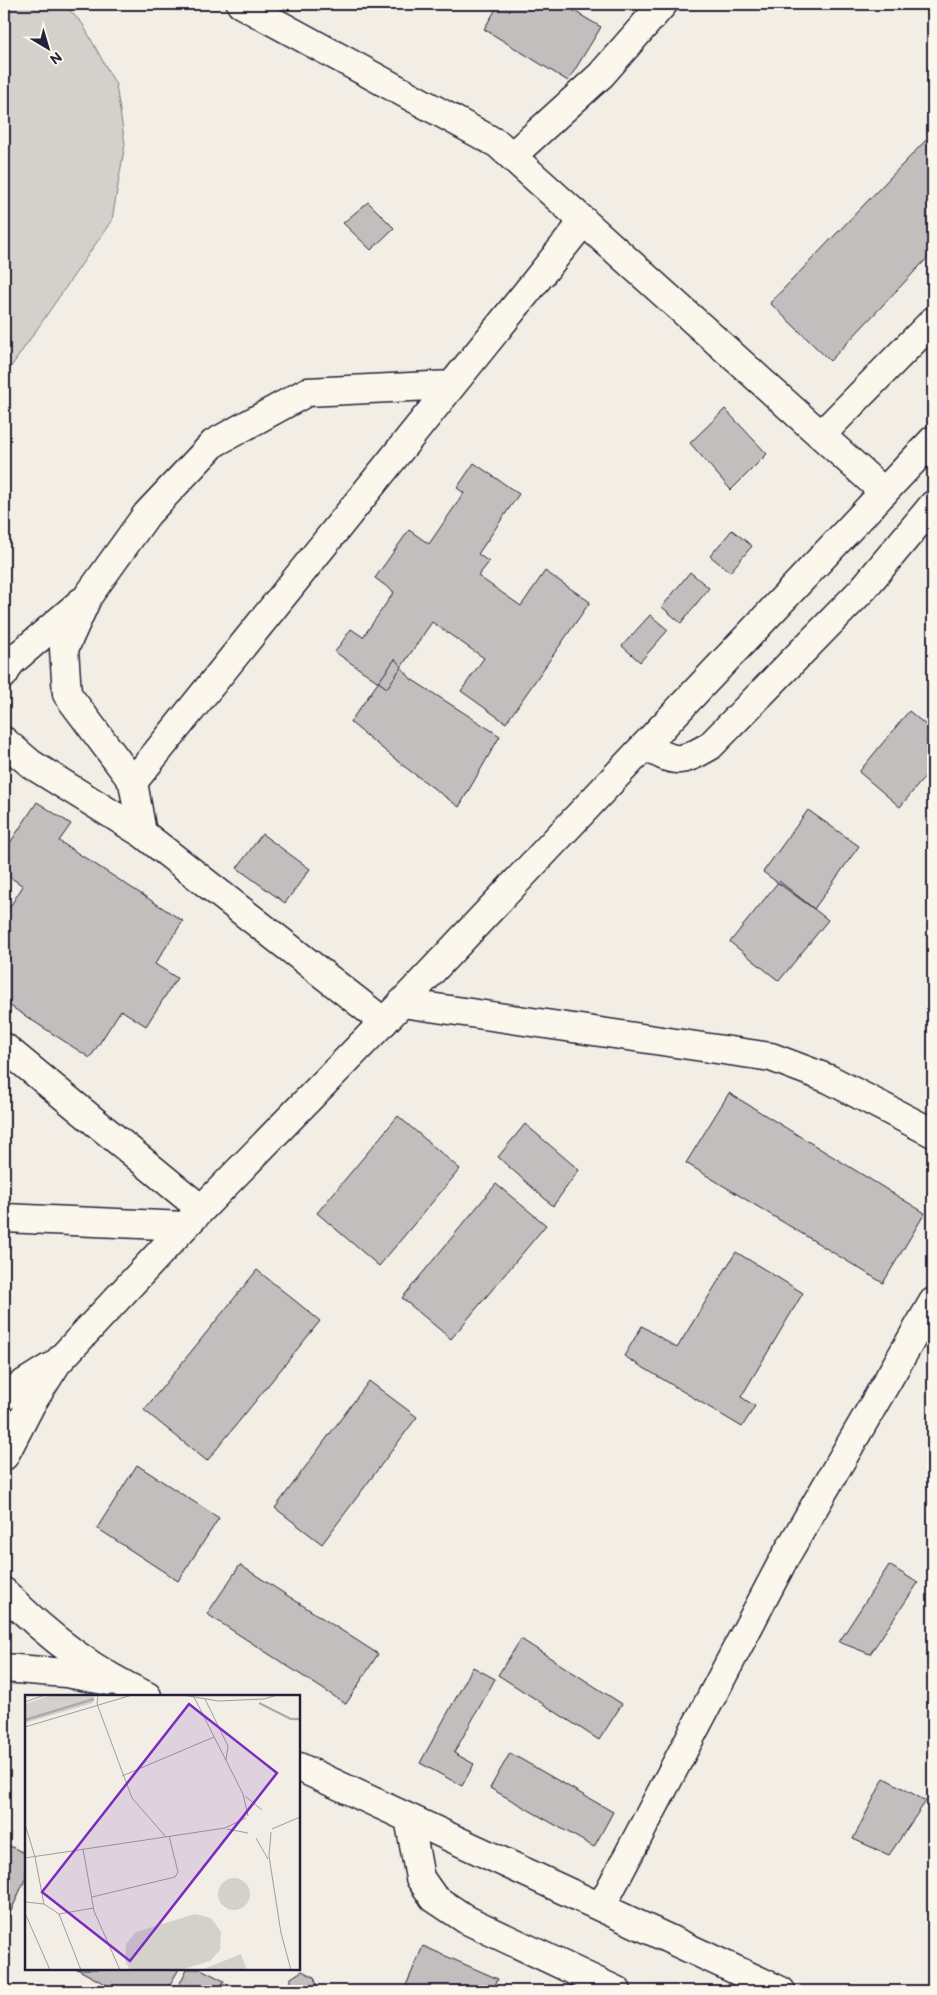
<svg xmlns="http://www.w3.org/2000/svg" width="937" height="1995" viewBox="0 0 937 1995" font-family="'Balsamiq Sans',sans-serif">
<rect width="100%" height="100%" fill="#f2eee5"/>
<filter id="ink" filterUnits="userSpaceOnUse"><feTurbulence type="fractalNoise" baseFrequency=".02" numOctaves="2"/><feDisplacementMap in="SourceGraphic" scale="10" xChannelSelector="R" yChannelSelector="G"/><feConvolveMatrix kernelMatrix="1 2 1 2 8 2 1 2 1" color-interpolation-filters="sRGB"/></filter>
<g filter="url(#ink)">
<!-- green -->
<path fill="#d4d1cc" stroke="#7b7a84" d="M4,4H63L82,23L116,85L125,144L112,220L4,377Z"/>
<!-- building -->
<path fill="#c2bebe" stroke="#22223b" d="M499,4H562L601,27L568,81L484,29Z
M926,140L933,147V252L830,361L770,303Z
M368,202L394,228L371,250L343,223Z
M725,409L767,454L731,490L690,443Z
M474,463L519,494L478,554L489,562L478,576L521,606L545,571L590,602L506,723L461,691L484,658L432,622L387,688L335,652L351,629L363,637L394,592L375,578L409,530L429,544L464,493L457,488Z
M732,530L752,546L730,572L710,556Z
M690,572L709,588L681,623L662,607Z
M650,615L668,630L640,662L622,646Z
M395,659L411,679L500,736L459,807L405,767L350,722Z
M909,711L933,731V767L900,807L859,772Z
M37,802L71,824L59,841L183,921L155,964L177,978L146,1026L121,1010L90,1058L4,1002V916L23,886L4,873V852Z
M808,810L859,846L814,909L763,872Z
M4,814L11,820L4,830Z
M262,834L310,869L285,903L237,868Z
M779,881L828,920L779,981L730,942Z
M729,1093L925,1213L883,1283L686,1163Z
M398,1116L460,1169L379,1266L317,1213Z
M525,1124L579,1170L553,1206L498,1157Z
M496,1184L546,1225L451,1339L402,1298Z
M736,1252L803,1293L741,1397L755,1406L742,1427L624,1356L642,1326L677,1348Z
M257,1270L320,1321L207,1461L144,1410Z
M369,1381L417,1417L322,1544L275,1508Z
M137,1465L219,1518L178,1581L97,1528Z
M240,1565L378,1654L346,1704L207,1614Z
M889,1565L918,1583L870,1654L839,1642Z
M521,1639L622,1704L599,1740L498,1675Z
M473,1667L495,1679L454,1753L474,1764L462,1786L420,1763Z
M510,1753L613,1812L594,1847L490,1788Z
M884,1778L926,1801L889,1855L853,1839Z
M4,1843L26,1854V1877L4,1927Z
M423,1946L498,1979L492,1991L404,1990Z
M77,1969H179L166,1991H118Z
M187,1969H201L224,1981L218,1991H176Z
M302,1971L314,1977L317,1986L316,1991H290L291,1978Z"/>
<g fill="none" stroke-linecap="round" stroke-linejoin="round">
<!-- minor casing -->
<g stroke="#22223b" stroke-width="31">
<path id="minor" d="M241,4L498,144L884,492
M512,156L601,75L663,4
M821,435L933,321
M4,674L10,663L81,602
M4,741L31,764L142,833
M645,746C676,763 679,764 710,746L863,589L933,505
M133,782L584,221
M402,1003L771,1057L829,1079L933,1133
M384,1022L142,833L133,782L67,694L64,649L88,596L147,514L214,443L307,392L452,385
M4,1047L201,1209
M4,1218L185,1226
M4,1592C45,1634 94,1672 147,1696
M4,1668L66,1673L109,1681
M299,1767L781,1991
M409,1818L420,1878L434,1898L467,1920L617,1991
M601,1907L784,1559L933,1302"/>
</g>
<!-- highway casing -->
<g stroke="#22223b" stroke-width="31">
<path id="highway" d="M4,1396L49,1368
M4,1456L31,1404L57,1363L185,1226L402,1003L933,440"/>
</g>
<!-- minor -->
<use href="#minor" stroke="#fbf7ec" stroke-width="28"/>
<!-- highway -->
<use href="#highway" stroke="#fbf7ec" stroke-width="28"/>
</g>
</g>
<!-- overview -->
<g transform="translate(25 1695)">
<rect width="275" height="275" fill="#f2eee5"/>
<path d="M26,0H69L68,8L0,28V9ZM193 199a16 16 0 1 1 32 0a16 16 0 1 1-32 0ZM170,219L186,223L196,237L195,255L185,266L155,275H105L100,266L101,249L111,237ZM216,259L222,275H176Z" fill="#d4d1cc"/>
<path fill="none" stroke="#aeabad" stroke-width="2.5" d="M234,8L266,24H275M0,25L69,4"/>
<path fill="none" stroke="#9f9ca1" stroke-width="1" d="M73,0L72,9L107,103L141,142M158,0L193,6L239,4L252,0M168,0L218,99L223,121M180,4L203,51L201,65M0,7L20,0M0,32L107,0M97,81L189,42M220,101L237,115M0,129L10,162L19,209M202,134L223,138M247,134L275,122M246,137L244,161L256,238L266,275M231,143L243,164M58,154L69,216L95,275M0,163L200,133L221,123M67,202L150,182L153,177L144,141M0,207L19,209L34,219L69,213M0,218L25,275M34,219L56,275"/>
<path fill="#7b2cbf" fill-opacity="0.15" stroke="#7b2cbf" stroke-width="2.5" d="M164,9L252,78L105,266L17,197Z"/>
<rect width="275" height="275" fill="none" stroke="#22223b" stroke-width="2.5"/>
</g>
<!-- margin -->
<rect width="937" height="1995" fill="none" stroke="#fbf7ec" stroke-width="20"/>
<rect x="10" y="10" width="917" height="1975" fill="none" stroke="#22223b" stroke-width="2" filter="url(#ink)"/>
<!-- north arrow -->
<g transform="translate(48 48) rotate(142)" stroke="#fbf7ec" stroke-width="4" paint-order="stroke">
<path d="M0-4L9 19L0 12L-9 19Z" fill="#22223b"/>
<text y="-8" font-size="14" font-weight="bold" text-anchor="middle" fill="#22223b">N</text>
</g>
</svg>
